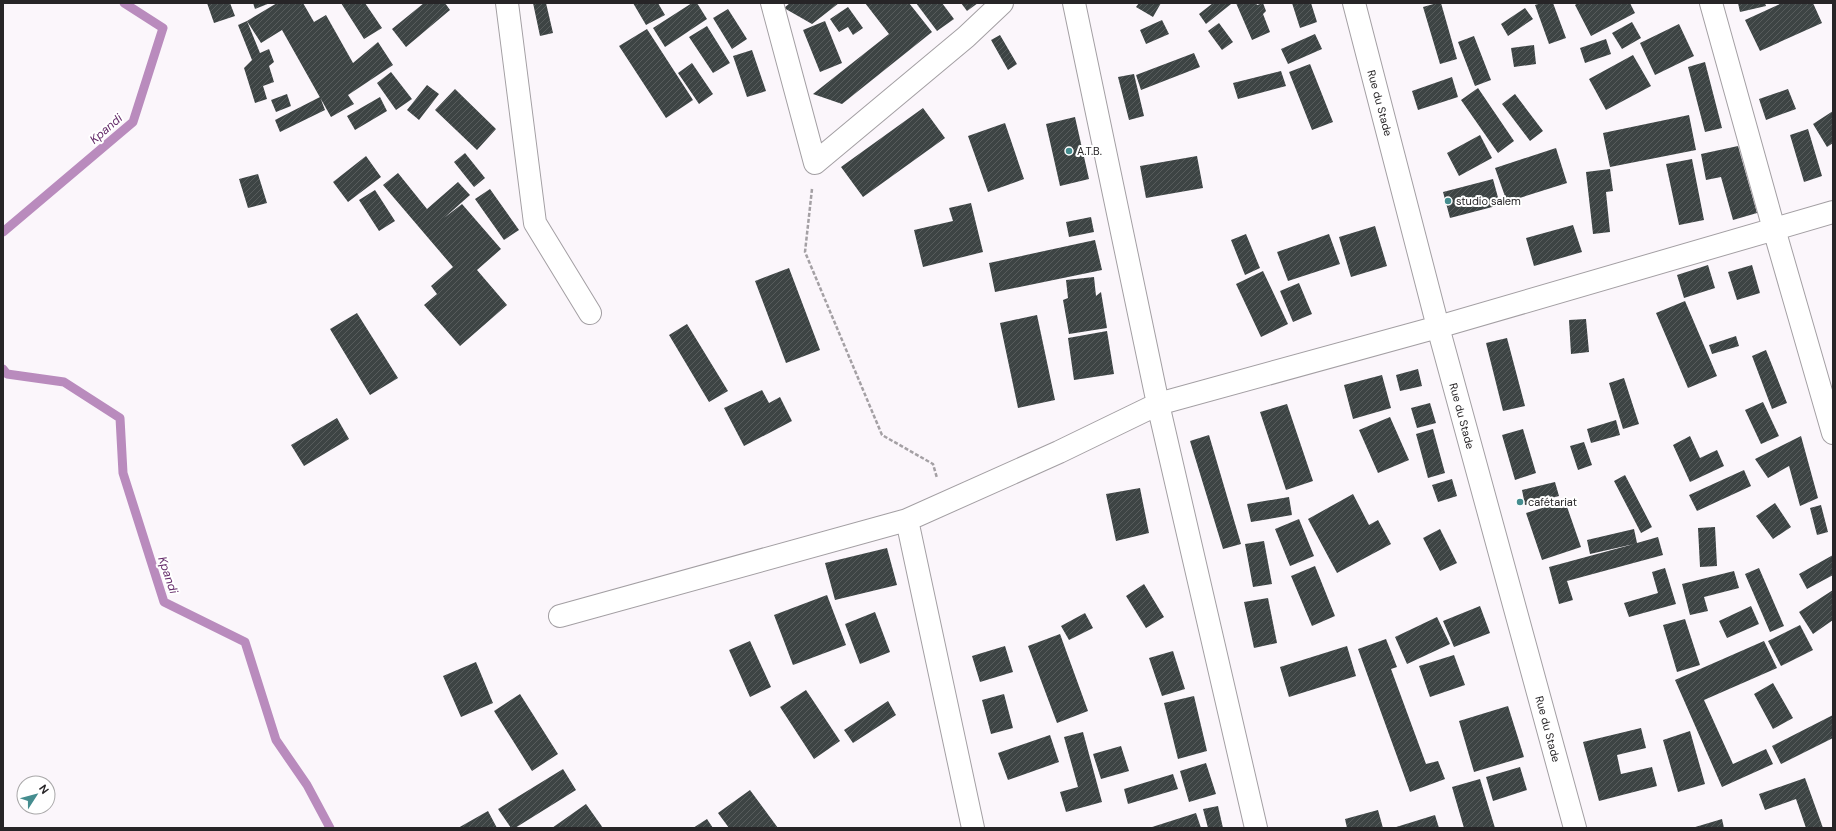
<svg xmlns="http://www.w3.org/2000/svg" width="1836" height="831" viewBox="0 0 1836 831" font-family="'DM Sans',sans-serif">
<defs>
<pattern id="building-hatch" width="6" height="6" patternUnits="userSpaceOnUse"><rect width="6" height="6" fill="#3d4444"/><path d="M-1 1l2-2M0 6l6-6M5 7l2-2" fill="none" stroke="#575c5c"/></pattern>
</defs>
<rect width="100%" height="100%" fill="#fbf6fb"/>
<g fill="none" stroke-linecap="round" stroke-linejoin="round">
<!-- stream -->
<path stroke="#b98bbd" stroke-width="9" d="M3,232L133,122L163,28L124,3
M3,369L7,374L64,382L120,418L123,473L164,602L245,642L276,740L307,785L330,828"/>
</g>
<!-- building -->
<path fill="url(#building-hatch)" d="M207,3H230L235,16L214,23Z
M253,3H270L255,9Z
M277,3H303L314,22L326,15L353,63L378,42L393,65L348,95L354,104L331,117L282,30L261,43L247,21Z
M341,3H365L382,28L364,39Z
M424,3H445L450,10L406,47L392,29Z
M533,3H546L553,33L540,36Z
M633,3H658L665,15L646,25Z
M692,3H697L707,19L665,47L653,28Z
M790,3H839L812,24L784,8Z
M865,3H909L932,32L842,104L813,94L889,34Z
M916,3H942L954,19L937,31Z
M961,3H978L967,11Z
M1139,3H1161L1153,17L1136,7Z
M1213,3L1231,4L1206,24L1199,14Z
M1236,3H1256L1257,5L1263,3L1266,11L1263,14L1270,32L1252,40Z
M1292,3H1311L1317,22L1300,28Z
M1437,3H1441L1457,59L1440,64L1423,7Z
M1541,3H1553L1566,38L1549,44L1535,5Z
M1578,3H1630L1635,13L1591,36L1575,5Z
M1738,3H1765L1766,6L1740,12Z
M1782,3H1813L1822,23L1760,51L1745,20Z
M848,7L863,28L853,35L848,27L839,32L830,19Z
M1525,8L1533,19L1508,36L1501,24Z
M728,9L747,39L732,49L713,18Z
M1162,20L1169,34L1146,44L1140,30Z
M247,21L260,53L269,49L274,62L269,66L274,82L263,86L267,99L255,103L244,68L252,60L238,25Z
M825,21L842,63L820,72L803,30Z
M1632,22L1641,38L1622,49L1612,33Z
M1219,23L1233,42L1222,50L1208,31Z
M1679,24L1694,56L1655,75L1640,43Z
M707,26L730,63L713,73L689,37Z
M647,29L693,100L666,118L619,46Z
M1315,34L1322,49L1288,64L1281,49Z
M1000,35L1017,64L1008,70L991,40Z
M1474,36L1491,80L1475,86L1458,42Z
M1606,39L1611,54L1585,63L1580,48Z
M1534,45L1536,64L1514,67L1511,48Z
M752,50L766,91L747,97L733,56Z
M1194,53L1200,67L1141,90L1136,75Z
M1633,55L1651,86L1606,110L1589,79Z
M1705,62L1722,128L1705,132L1688,67Z
M692,63L713,94L699,104L678,73Z
M1310,64L1333,122L1312,130L1289,72Z
M1281,71L1286,86L1238,99L1233,83Z
M391,72L412,99L396,110L377,83Z
M1134,74L1144,116L1129,120L1118,77Z
M1452,77L1458,97L1418,110L1412,91Z
M427,85L439,94L419,120L407,110Z
M1478,88L1514,141L1498,153L1461,100Z
M455,89L496,129L477,150L435,110Z
M1788,89L1796,109L1766,120L1759,99Z
M287,94L291,106L276,112L271,100Z
M1515,94L1543,131L1530,141L1502,104Z
M320,97L325,110L280,132L275,120Z
M380,97L387,111L355,130L347,116Z
M923,108L945,138L863,197L841,167Z
M1833,111V143L1827,147L1813,124Z
M1689,115L1696,150L1610,167L1603,133Z
M1075,117L1089,179L1060,186L1046,124Z
M1005,123L1024,179L988,192L968,136Z
M1808,129L1822,176L1804,182L1790,135Z
M1480,135L1492,158L1459,176L1447,153Z
M1738,146L1757,213L1733,220L1721,177L1706,180L1701,154Z
M1556,148L1567,183L1507,202L1495,168Z
M465,153L485,178L474,187L454,162Z
M366,156L381,177L348,202L333,182Z
M1197,156L1203,188L1146,198L1140,166Z
M1692,159L1704,220L1679,225L1666,164Z
M1610,169L1613,191L1606,192L1610,232L1593,234L1586,172Z
M398,173L427,209L458,182L470,195L444,218L462,204L501,249L477,270L507,305L460,346L424,305L437,294L431,286L453,267L383,185Z
M258,174L267,203L248,208L239,179Z
M1493,179L1500,205L1450,218L1443,192Z
M490,189L519,230L504,240L475,199Z
M375,190L395,221L379,231L359,200Z
M971,203L983,252L923,267L914,230L953,221L949,208Z
M1091,217L1094,232L1069,237L1066,222Z
M1573,225L1582,252L1534,266L1526,238Z
M1375,226L1387,266L1351,277L1339,237Z
M1246,234L1260,268L1245,275L1231,240Z
M1329,234L1340,264L1288,281L1277,252Z
M1095,240L1102,270L995,292L989,263Z
M1708,265L1715,288L1684,298L1677,275Z
M1752,265L1760,293L1737,300L1728,272Z
M789,268L820,350L786,363L755,281Z
M1263,271L1288,324L1261,337L1236,284Z
M1094,277L1096,296L1101,292L1107,328L1069,334L1063,300L1068,298L1066,280Z
M1299,283L1312,314L1293,322L1280,291Z
M1685,301L1717,376L1688,388L1656,313Z
M357,313L398,378L370,395L330,329Z
M1037,315L1055,400L1018,408L1000,323Z
M1586,319L1589,352L1571,354L1569,320Z
M687,324L728,391L709,402L669,335Z
M1107,331L1114,374L1074,380L1068,338Z
M1736,336L1739,346L1712,354L1709,345Z
M1507,338L1525,406L1503,411L1486,343Z
M1766,350L1787,403L1772,409L1752,356Z
M1418,369L1422,386L1400,391L1396,375Z
M1382,375L1391,408L1353,419L1344,385Z
M1624,378L1639,424L1623,429L1609,383Z
M762,390L769,403L780,397L792,421L744,446L724,408Z
M1763,402L1779,436L1761,444L1745,410Z
M1430,403L1436,423L1417,428L1411,408Z
M1287,404L1313,481L1286,490L1260,412Z
M1390,417L1409,460L1378,473L1359,430Z
M337,418L349,439L304,466L291,445Z
M1616,420L1620,435L1591,443L1587,429Z
M1433,429L1445,473L1428,478L1416,434Z
M1523,429L1536,473L1515,480L1502,435Z
M1209,435L1241,544L1223,549L1190,441Z
M1690,436L1700,458L1717,450L1724,466L1690,482L1673,445Z
M1801,436L1818,498L1800,506L1789,466L1768,478L1755,459Z
M1584,442L1592,465L1578,470L1570,446Z
M1744,470L1751,486L1697,511L1689,495Z
M1625,475L1652,527L1641,533L1614,481Z
M1452,479L1457,496L1438,502L1432,485Z
M1555,482L1559,496L1525,505L1522,490Z
M1140,488L1149,533L1116,541L1106,494Z
M1353,494L1369,525L1378,520L1391,544L1337,573L1308,519Z
M1289,497L1292,515L1251,522L1247,504Z
M1565,501L1581,547L1542,560L1526,513Z
M1775,503L1791,527L1773,539L1756,516Z
M1821,505L1828,532L1817,535L1810,508Z
M1299,519L1314,556L1290,566L1275,529Z
M1715,527L1717,566L1700,567L1698,528Z
M1440,529L1457,563L1440,571L1423,538Z
M1634,529L1637,543L1658,537L1663,555L1567,581L1573,600L1559,604L1549,567L1634,544L1590,554L1587,540Z
M1264,541L1272,584L1253,587L1245,544Z
M887,548L897,585L835,600L825,563Z
M1833,555V575L1807,589L1799,574Z
M1315,566L1335,616L1312,626L1291,576Z
M1665,568L1676,604L1629,617L1624,603L1658,593L1652,572Z
M1759,568L1784,626L1770,632L1745,574Z
M1734,571L1739,588L1704,597L1708,611L1690,615L1682,584Z
M1144,584L1164,617L1146,628L1126,596Z
M1833,590V620L1813,634L1799,612Z
M827,595L846,645L793,665L774,615Z
M1268,598L1277,643L1254,648L1244,602Z
M1480,606L1490,633L1454,647L1443,621Z
M1751,606L1759,624L1727,638L1719,621Z
M875,612L890,652L860,664L845,624Z
M1085,613L1093,628L1069,640L1061,626Z
M1437,617L1450,644L1407,664L1395,637Z
M1685,619L1700,665L1677,672L1663,625Z
M1800,625L1813,650L1781,666L1768,641Z
M1060,634L1088,711L1057,723L1028,646Z
M1386,639L1397,667L1391,669L1426,764L1438,761L1445,779L1410,792L1358,649Z
M750,641L771,687L750,697L729,650Z
M1764,641L1777,668L1704,700L1733,764L1766,749L1773,764L1722,787L1675,680Z
M1005,646L1013,672L980,682L972,656Z
M1347,646L1356,676L1289,697L1280,667Z
M1173,651L1185,689L1162,696L1149,658Z
M1454,655L1465,685L1430,697L1419,666Z
M476,662L493,703L461,717L443,676Z
M1773,683L1793,718L1773,729L1754,694Z
M806,690L840,741L814,759L780,707Z
M520,694L558,754L532,771L494,711Z
M1004,694L1013,728L991,734L982,700Z
M1194,696L1207,751L1178,759L1164,703Z
M888,701L896,715L853,743L844,730Z
M1508,706L1524,757L1474,772L1459,721Z
M1833,715V738L1781,764L1772,746Z
M1641,728L1646,748L1617,755L1621,774L1652,767L1657,786L1599,801L1583,742Z
M1690,731L1705,784L1678,792L1663,740Z
M1083,732L1102,802L1066,812L1060,792L1078,787L1064,737Z
M1050,735L1059,762L1008,780L998,753Z
M1121,746L1129,771L1101,779L1093,754Z
M1206,763L1216,794L1189,802L1180,771Z
M1520,767L1527,790L1493,801L1486,777Z
M563,769L576,790L515,828H511L498,809Z
M1173,774L1178,789L1128,804L1124,789Z
M1805,778L1823,828H1806L1796,799L1765,810L1759,794Z
M1480,779L1495,828H1464L1452,787Z
M750,790L778,828H729L718,813Z
M586,804L603,828H552Z
M1218,806L1223,828H1208L1203,809Z
M1378,810L1383,828H1347L1345,819Z
M488,811L497,828H458Z
M1196,813L1201,828H1149Z
M1435,815L1439,828H1393Z
M707,819L713,828H693Z
M1722,819L1724,828H1692Z"/>
<g fill="none" stroke-linecap="round" stroke-linejoin="round">
<!-- minor casing -->
<g stroke="#a39fa3" stroke-width="24">
<path id="minor" d="M507,3L535,223L590,313
M772,3L815,163L966,37L1002,3
M1074,3L1158,404L1256,828
M1354,3L1438,327L1575,828
M1711,3L1774,229L1833,433
M907,520L973,828
M560,616L907,520L1059,452L1158,404L1438,327L1833,212"/>
</g>
<!-- path -->
<path stroke="#a4a0a4" stroke-width="2.5" stroke-dasharray="4 2" stroke-linecap="butt" d="M812,189L805,252L882,435L933,464L937,478"/>
<!-- minor -->
<use href="#minor" stroke="#fff" stroke-width="22"/>
</g>
<!-- markers -->
<g fill="#458d8f" stroke="#fff" stroke-width="1.5">
<circle cx="1069" cy="151" r="4"/>
<circle cx="1448" cy="201" r="4"/>
<circle cx="1520" cy="502" r="4"/>
</g>
<g text-anchor="middle" stroke-width="4" stroke-linejoin="round" paint-order="stroke">
<!-- street labels -->
<g font-size="11" fill="#272527" stroke="#fff">
<text transform="translate(1380 103) rotate(75)" y="4">Rue du Stade</text>
<text transform="translate(1462 416) rotate(75)" y="4">Rue du Stade</text>
<text transform="translate(1548 729) rotate(75)" y="4">Rue du Stade</text>
</g>
<!-- poi labels -->
<g font-size="11" fill="#272527" stroke="#fff" text-anchor="start">
<text x="1077" y="155">A.T.B.</text>
<text x="1456" y="205">studio salem</text>
<text x="1528" y="506">cafétariat</text>
</g>
<!-- water labels -->
<g font-size="12" font-style="italic" fill="#662d6b" stroke="#fff">
<text transform="translate(106 129) rotate(-41)" y="4">Kpandi</text>
<text transform="translate(168 575) rotate(71)" y="4">Kpandi</text>
</g>
</g>
<!-- border -->
<rect width="1836" height="831" fill="none" stroke="#272527" stroke-width="8"/>
<!-- north arrow -->
<g transform="translate(36 795) rotate(54)"><circle r="19" fill="#ffffff" stroke="#a9a8a9"/>
<path d="M0-3L7 15L0 10L-7 15Z" fill="#458d8f"/>
<text y="-6" font-size="11" font-weight="bold" text-anchor="middle" fill="#272527">N</text>
</g>
</svg>
